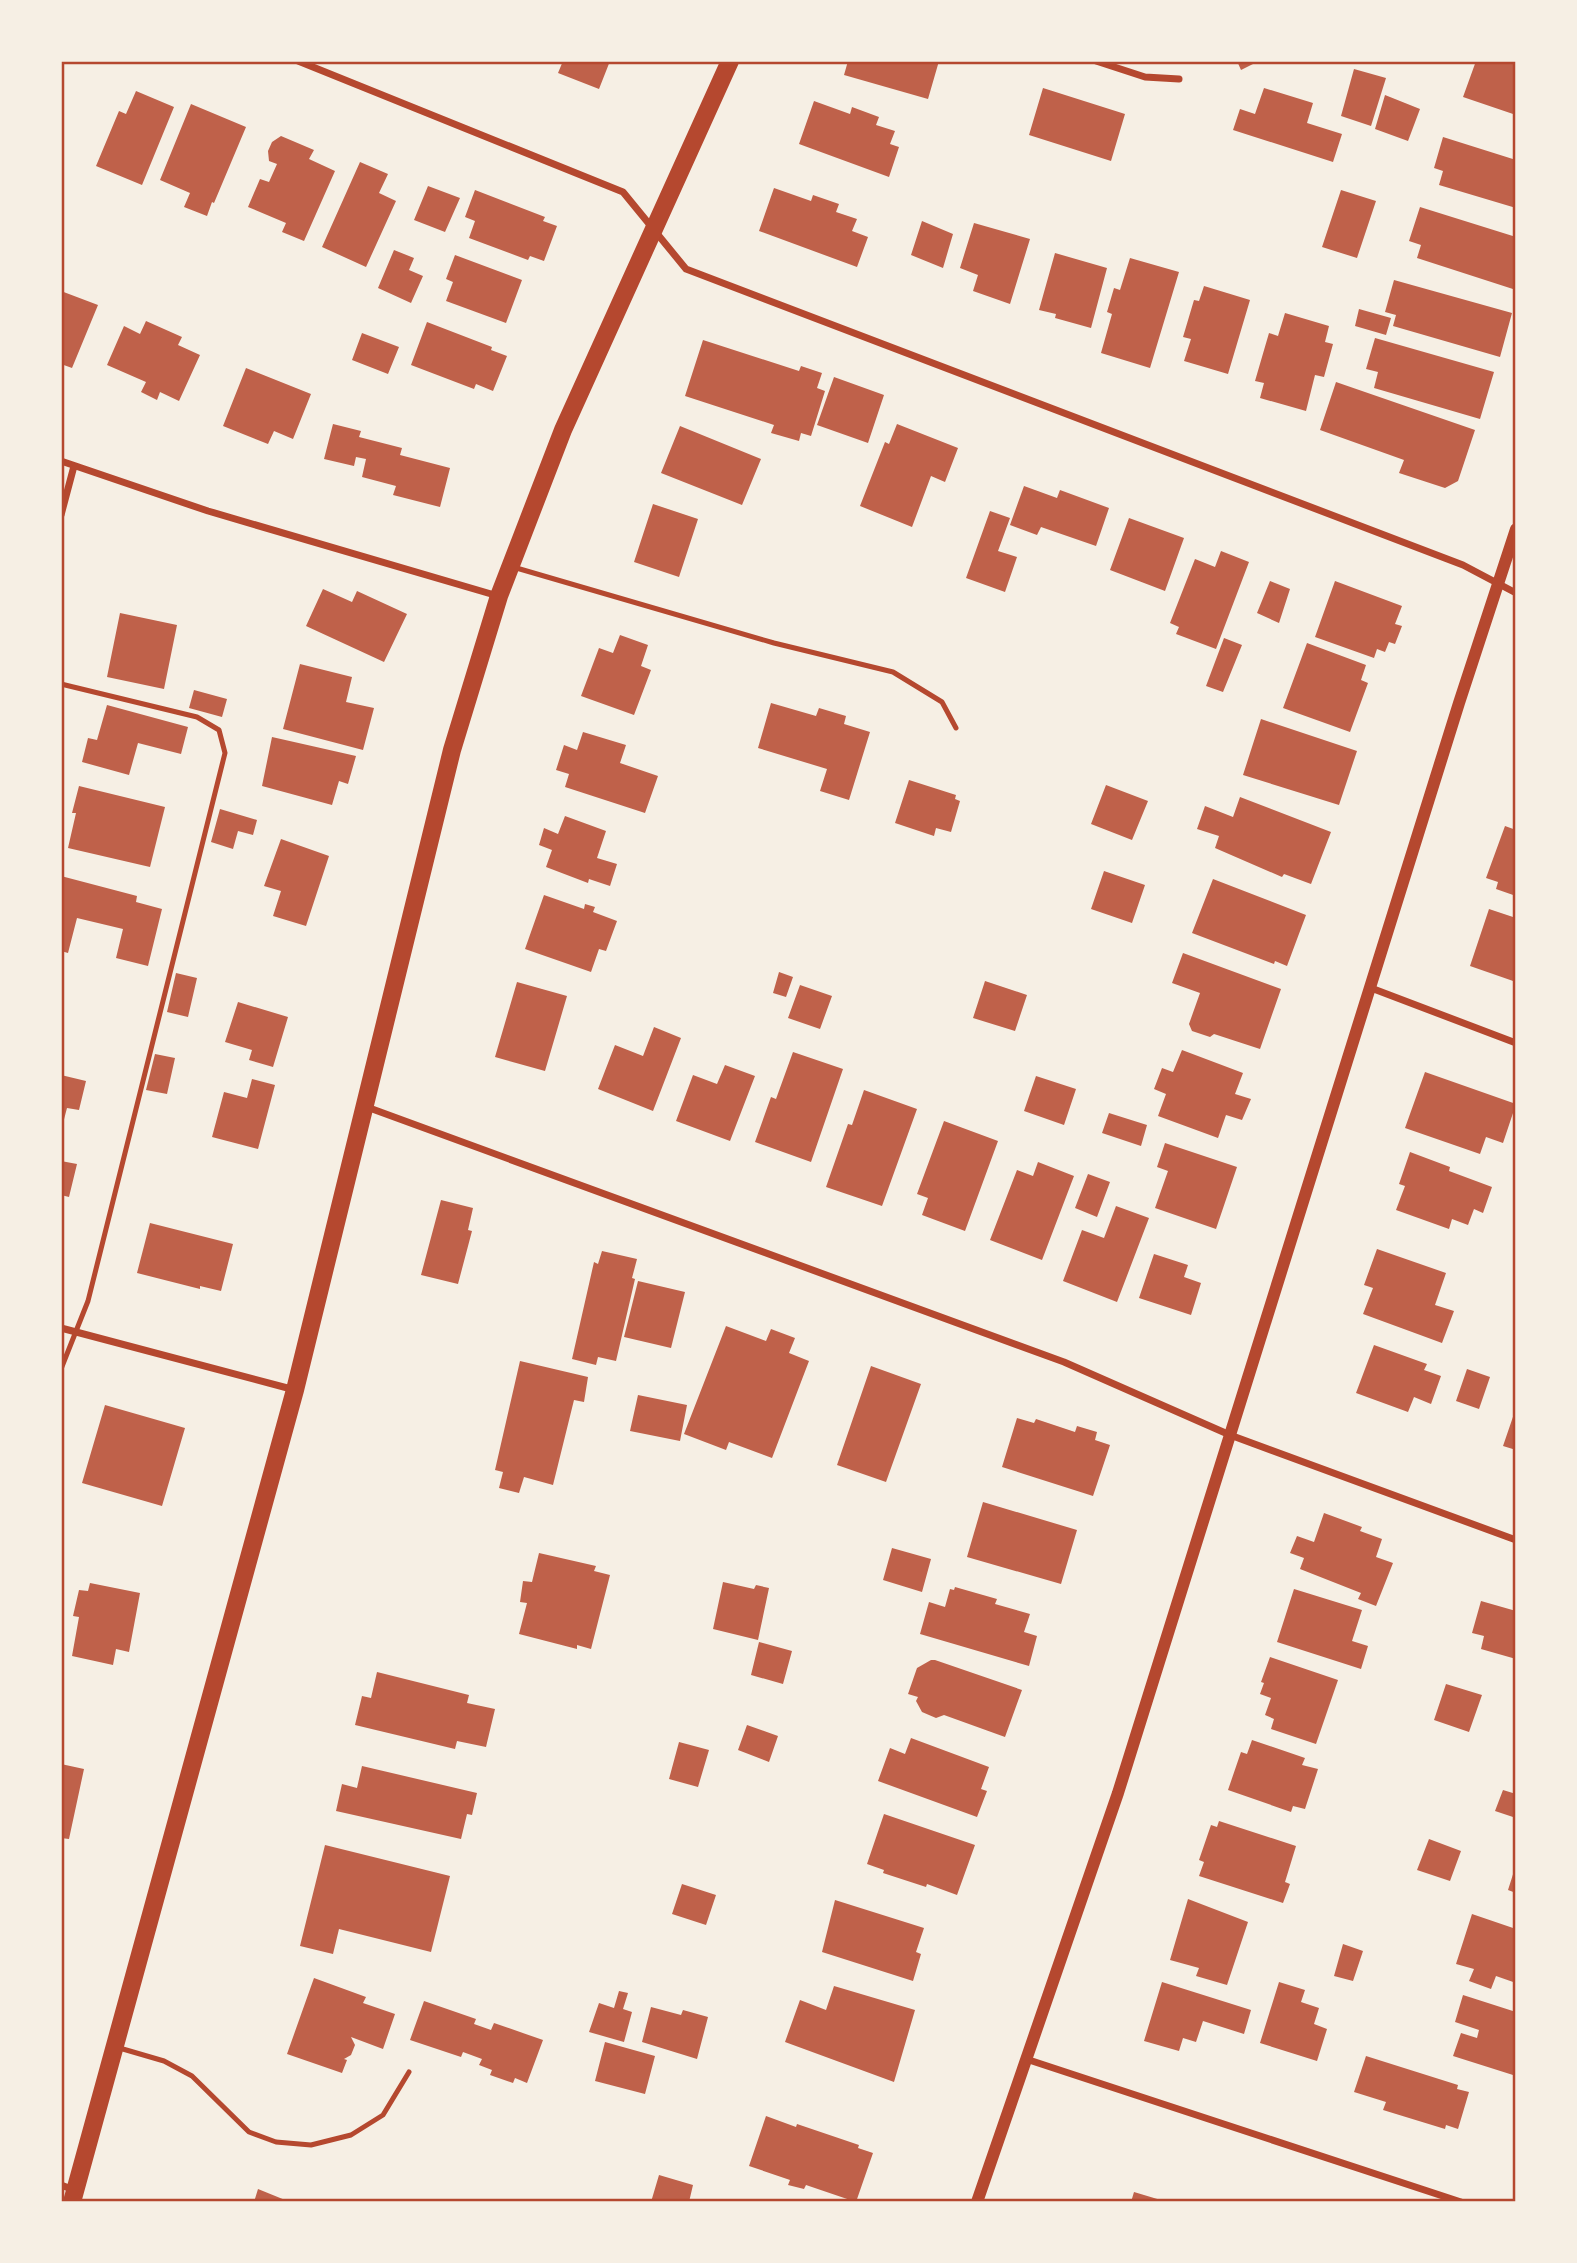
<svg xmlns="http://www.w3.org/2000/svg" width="1577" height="2263" viewBox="0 0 1577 2263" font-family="Inter,sans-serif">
<rect width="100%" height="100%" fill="#f6efe4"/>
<!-- building -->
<path fill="#bf614a" d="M563,61H610L599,89L558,73Z
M848,61H939L928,99L844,75Z
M1237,61H1259L1241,70Z
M1476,61H1516V115L1463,97Z
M1354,69L1386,78L1371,126L1341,116Z
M1043,88L1125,114L1111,161L1029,135Z
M1264,88L1313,103L1307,123L1342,134L1333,162L1233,130L1240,109L1255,114Z
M136,91L174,107L142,185L96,166L119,111L126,114Z
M1385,95L1420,109L1408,141L1375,129Z
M814,101L850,114L852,107L879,117L876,125L895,131L890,144L899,147L889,177L799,144Z
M191,104L246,127L214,203L212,202L207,216L184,207L190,193L160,180Z
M281,136L314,150L309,159L335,171L304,241L282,232L286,223L248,207L260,179L269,182L277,164L269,161L268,151L272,142Z
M1443,137L1516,160V208L1439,185L1443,171L1434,168Z
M360,162L388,174L379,193L396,201L366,267L322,247Z
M428,186L460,198L445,232L414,220Z
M774,188L811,201L813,195L839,204L836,212L857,219L852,231L868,237L857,267L759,231Z
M475,190L545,217L543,221L557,226L544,261L530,256L528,260L469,238L475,221L465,217Z
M1341,190L1376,201L1357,258L1322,247Z
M1420,207L1516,237V290L1417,258L1421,245L1409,241Z
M922,221L953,234L943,268L911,255Z
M974,223L1030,239L1010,304L973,291L978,275L960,268Z
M394,250L414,258L409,270L423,276L411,303L378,288Z
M1055,253L1107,268L1091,328L1055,318L1056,314L1039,310Z
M455,255L522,280L506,323L446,301L453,282L446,279Z
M1130,258L1179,272L1150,368L1101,353L1112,314L1107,312L1114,288L1120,290Z
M1394,280L1512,313L1500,357L1393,326L1396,315L1385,312Z
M1204,286L1250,300L1228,374L1184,361L1191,339L1183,337L1194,300L1199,301Z
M61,291L98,305L72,368L61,364Z
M1359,309L1391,318L1386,335L1355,326Z
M1285,313L1329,326L1325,342L1333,344L1324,377L1315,375L1306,411L1260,398L1264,383L1255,381L1269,333L1278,336Z
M146,321L182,337L178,345L200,355L179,401L160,392L157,400L141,392L146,382L107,365L124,326L140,334Z
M427,322L492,347L491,350L507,356L493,391L476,384L474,389L411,365Z
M362,333L399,347L388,374L352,360Z
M1375,338L1494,372L1480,419L1374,388L1378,372L1366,369Z
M703,340L799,371L801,366L822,373L817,388L825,391L811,436L801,433L799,441L771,433L774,425L685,396Z
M246,368L311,394L293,439L274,431L268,444L223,426Z
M834,377L884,395L868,443L817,425Z
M1336,382L1475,430L1458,481L1445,488L1399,473L1404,460L1320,430Z
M333,424L361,431L359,437L402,448L400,455L450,468L440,507L393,495L396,486L362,477L366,459L356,457L354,466L324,459Z
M897,424L958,448L945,482L931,476L912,527L860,506L885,442L889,444Z
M680,426L761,459L742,505L661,473Z
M1024,486L1057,498L1060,490L1109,508L1096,546L1041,527L1037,535L1010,525Z
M653,504L698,519L679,577L634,562Z
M990,511L1010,518L998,551L1017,557L1005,592L966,578Z
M1129,518L1184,538L1165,591L1110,570Z
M1221,551L1249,562L1216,649L1176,634L1179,627L1170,623L1195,559L1215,567Z
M1270,581L1290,589L1279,623L1257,613Z
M1335,581L1402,606L1395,624L1402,626L1395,644L1389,642L1385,652L1377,649L1374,658L1315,637Z
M323,589L352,602L357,591L407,614L384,662L306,626Z
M120,613L177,625L164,689L107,677Z
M620,635L648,645L641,666L651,670L634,715L581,696L599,648L613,653Z
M1224,638L1242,645L1223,692L1206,686Z
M1307,643L1366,665L1361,680L1368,683L1350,732L1283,708Z
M300,664L352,677L346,702L374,708L363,750L283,729Z
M194,690L227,699L222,717L189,708Z
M771,703L816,716L819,708L846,716L844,724L870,732L849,800L820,791L827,769L758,748Z
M107,705L188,727L181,754L138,743L129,775L82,762L88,738L97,740Z
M1261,719L1357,751L1339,805L1243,775Z
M583,732L626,745L620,763L658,776L645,813L565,787L569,774L556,770L564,745L577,750Z
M272,737L356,756L348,784L339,781L332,805L262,786Z
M909,780L956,795L955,799L960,801L951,832L936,828L934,836L895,823Z
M1106,785L1148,801L1132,840L1091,824Z
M79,786L165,807L150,867L68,848L76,813H72Z
M1240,797L1331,832L1311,884L1284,874L1282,877L1215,848L1219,836L1197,829L1205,806L1233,817Z
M220,809L257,820L253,835L238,831L233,849L211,842Z
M565,816L606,831L597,858L617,864L610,886L589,879L588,883L546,867L552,850L539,845L544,828L558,834Z
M1505,826L1516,830V896L1496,889L1498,882L1486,878Z
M281,839L329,856L306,926L273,916L281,891L264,886Z
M1104,871L1145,885L1132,923L1091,909Z
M61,876L137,896L136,902L162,909L148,966L116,958L123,929L77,918L68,953L61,951Z
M1213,879L1306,915L1287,966L1275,961L1274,964L1192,933Z
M544,895L584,909L585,904L595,907L593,912L617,921L606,951L599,949L591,972L525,949Z
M1489,909L1516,918V982L1470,966Z
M1183,953L1281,989L1260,1049L1214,1034L1210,1037L1192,1031L1189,1024L1200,993L1172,983Z
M779,972L793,977L786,997L773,993Z
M176,973L197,978L188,1017L167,1012Z
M985,981L1027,995L1015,1031L973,1018Z
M517,982L567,996L545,1071L495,1057Z
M800,985L832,996L820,1029L788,1018Z
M238,1002L288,1017L273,1067L249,1060L252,1050L225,1042Z
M654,1027L681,1038L653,1111L598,1089L615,1045L643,1056Z
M1182,1050L1243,1073L1235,1094L1251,1099L1242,1120L1226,1115L1218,1138L1158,1116L1166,1094L1154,1089L1162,1068L1173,1072Z
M793,1052L843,1069L811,1162L755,1142L771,1097L776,1099Z
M155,1054L175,1058L167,1094L146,1090Z
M725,1065L755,1076L730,1141L676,1121L693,1075L717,1084Z
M1425,1072L1516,1104L1503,1143L1486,1137L1480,1154L1405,1128Z
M61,1075L86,1081L79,1110L67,1108L62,1127Z
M1036,1076L1076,1089L1064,1125L1024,1111Z
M252,1079L275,1085L258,1149L212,1137L224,1092L247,1098Z
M864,1090L917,1109L882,1206L826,1187L848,1124L852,1125Z
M1109,1113L1147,1125L1141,1146L1102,1133Z
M944,1121L998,1141L965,1231L922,1215L928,1198L917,1194Z
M1165,1143L1237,1167L1216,1229L1155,1208L1168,1171L1157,1167Z
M1410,1152L1450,1167L1449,1171L1492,1187L1483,1213L1474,1209L1468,1225L1452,1219L1449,1229L1396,1210L1405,1186L1399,1184Z
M61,1161L77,1164L69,1197L61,1195Z
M1038,1162L1074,1176L1042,1260L990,1240L1017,1170L1033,1176Z
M1088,1174L1110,1182L1097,1217L1075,1208Z
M441,1200L473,1208L468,1230L472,1231L458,1284L421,1275Z
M1116,1206L1149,1218L1117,1302L1063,1281L1082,1230L1104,1238Z
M150,1223L233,1244L221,1291L200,1286V1289L137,1273Z
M1377,1249L1446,1273L1435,1305L1454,1311L1442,1343L1363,1314L1373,1288L1364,1285Z
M602,1251L637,1259L632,1278L635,1279L616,1361L598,1357L596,1365L572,1359L594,1262L598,1264Z
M1154,1254L1188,1265L1184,1277L1201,1283L1191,1315L1139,1298Z
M638,1281L685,1292L671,1348L624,1337Z
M726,1326L766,1341L771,1329L795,1338L789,1353L809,1361L772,1458L729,1442L726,1450L684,1434Z
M1374,1345L1427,1364L1424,1370L1441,1376L1431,1404L1414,1397L1408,1412L1356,1393Z
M520,1361L588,1377L584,1402L574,1400L553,1485L524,1477L519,1493L499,1488L503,1472L495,1470Z
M871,1366L921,1384L886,1482L837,1465Z
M1467,1369L1490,1377L1479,1409L1456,1401Z
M638,1395L687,1405L680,1441L630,1431Z
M105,1405L185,1428L162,1506L82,1483Z
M1516,1408V1450L1503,1446Z
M1017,1418L1034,1423L1036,1419L1075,1432L1077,1426L1097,1432L1095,1440L1110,1445L1093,1496L1002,1467Z
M983,1502L1077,1530L1061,1584L967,1557Z
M1324,1513L1362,1527L1360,1531L1382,1539L1376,1557L1393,1563L1376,1606L1358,1599L1361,1593L1300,1569L1304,1558L1290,1553L1297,1536L1314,1542Z
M892,1548L931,1559L922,1592L883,1580Z
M539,1553L596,1566L594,1571L610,1575L591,1649L577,1645V1649L519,1634L527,1603L520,1602L523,1581L532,1582Z
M723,1582L754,1589L756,1585L769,1588L758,1640L713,1629Z
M90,1583L140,1593L129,1652L116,1649L113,1665L72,1656L79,1617L73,1616L79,1590L88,1591Z
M955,1587L997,1599L995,1604L1030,1614L1024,1632L1037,1636L1029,1666L920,1634L929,1602L945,1607L950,1589L954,1590Z
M1294,1589L1362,1610L1352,1641L1368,1646L1361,1669L1277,1642Z
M1481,1601L1516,1611V1659L1481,1649L1484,1636L1472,1633Z
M759,1642L792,1651L783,1684L751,1675Z
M1270,1657L1338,1680L1316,1744L1271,1729L1274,1719L1265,1715L1271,1698L1260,1694L1264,1683L1261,1682Z
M931,1660H935L1022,1690L1005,1737L944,1715L936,1718L922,1712L916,1701L918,1697L908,1694L917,1668Z
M377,1672L469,1695L467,1703L495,1709L486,1747L457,1741L455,1749L355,1725L362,1696L371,1698Z
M1446,1684L1482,1695L1469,1732L1434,1720Z
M747,1725L778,1736L769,1762L738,1750Z
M911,1738L989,1767L981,1789L987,1791L977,1817L878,1781L890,1748L905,1754Z
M1252,1740L1305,1758L1302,1765L1318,1769L1305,1809L1293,1806L1291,1812L1228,1790L1241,1752L1247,1754Z
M679,1742L709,1750L698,1787L669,1779Z
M61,1764L84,1769L69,1839L61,1838Z
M362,1766L477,1793L472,1815L467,1814L461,1839L336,1811L342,1784L357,1788Z
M1503,1790L1516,1794V1818L1495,1811Z
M884,1814L975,1845L957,1895L927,1884L926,1887L883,1873L884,1870L867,1864Z
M1219,1821L1296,1846L1285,1882L1290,1884L1283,1903L1199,1876L1204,1862L1199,1860L1211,1825L1217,1827Z
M1429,1839L1461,1851L1450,1881L1417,1870Z
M325,1845L450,1876L431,1952L339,1929L333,1954L300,1946Z
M1515,1868H1516V1893L1508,1890Z
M682,1884L716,1895L706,1925L672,1914Z
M1188,1899L1248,1922L1227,1985L1196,1976L1199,1968L1170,1960Z
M835,1900L924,1928L916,1952L921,1954L913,1981L822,1952Z
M1472,1914L1516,1929V1983L1496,1976L1491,1989L1469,1981L1474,1969L1456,1964Z
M1343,1944L1363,1951L1353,1981L1334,1976Z
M314,1978L366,1997L363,2003L395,2014L383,2049L351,2037L355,2045L351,2055L344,2059L347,2060L342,2073L287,2054Z
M1162,1982L1251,2010L1244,2034L1203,2021L1196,2042L1183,2038L1179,2051L1144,2041Z
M1279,1982L1305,1990L1301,2002L1319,2008L1314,2024L1327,2029L1317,2061L1260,2043Z
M834,1986L915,2010L894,2082L785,2042L800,2000L826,2010Z
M619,1991L628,1993L623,2009L632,2012L624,2042L589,2032L599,2003L614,2008Z
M1463,1995L1516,2012V2065L1513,2075L1453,2056L1461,2033L1477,2038L1479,2030L1455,2022Z
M424,2001L476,2019L474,2024L491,2030L494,2023L543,2040L527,2083L515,2078L513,2083L490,2075L492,2070L479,2065L482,2059L463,2052L461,2057L410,2040Z
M651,2007L681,2015L683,2010L708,2017L697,2059L642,2042Z
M605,2042L655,2056L645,2094L595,2081Z
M1366,2056L1458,2085L1457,2089L1469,2092L1458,2129L1446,2125L1445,2129L1383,2110L1386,2102L1354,2092Z
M766,2116L796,2127L797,2124L859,2145L858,2148L873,2153L856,2202L806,2185L804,2189L788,2185L790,2180L749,2166Z
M659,2175L693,2185L689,2202H651Z
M258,2189L290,2202H254Z
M1134,2192L1164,2201V2202H1131Z"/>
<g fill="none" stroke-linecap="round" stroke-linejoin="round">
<!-- service -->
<path stroke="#b5482f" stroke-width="5" d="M513,567L774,643L893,672L942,702L956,728
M61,684L197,717L219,730L225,753L88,1301L61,1369
M116,2047L164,2061L192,2076L249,2132L276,2142L311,2145L351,2135L383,2115L409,2072"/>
<!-- minor -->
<path stroke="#b5482f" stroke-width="7" d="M298,61L623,192L686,269L1463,565L1516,593
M1096,61L1145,77L1179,79
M61,461L208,511L498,596
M61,515L74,466
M1371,988L1516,1043
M364,1106L1064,1362L1230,1435L1516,1540
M61,1328L295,1390
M1026,2059L1461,2202
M61,2185L74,2190"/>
<!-- tertiary -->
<path stroke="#b5482f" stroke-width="12" d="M977,2202L1118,1793L1459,703L1516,529"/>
<!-- primary -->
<path stroke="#b5482f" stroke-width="18" d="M72,2202L295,1390L452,750L499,596L563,430L730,61"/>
</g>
<!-- border -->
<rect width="1577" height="2263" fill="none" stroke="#f6efe4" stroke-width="126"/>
<rect x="63" y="63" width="1451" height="2137" fill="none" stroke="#b5482f" stroke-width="2.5"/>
</svg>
